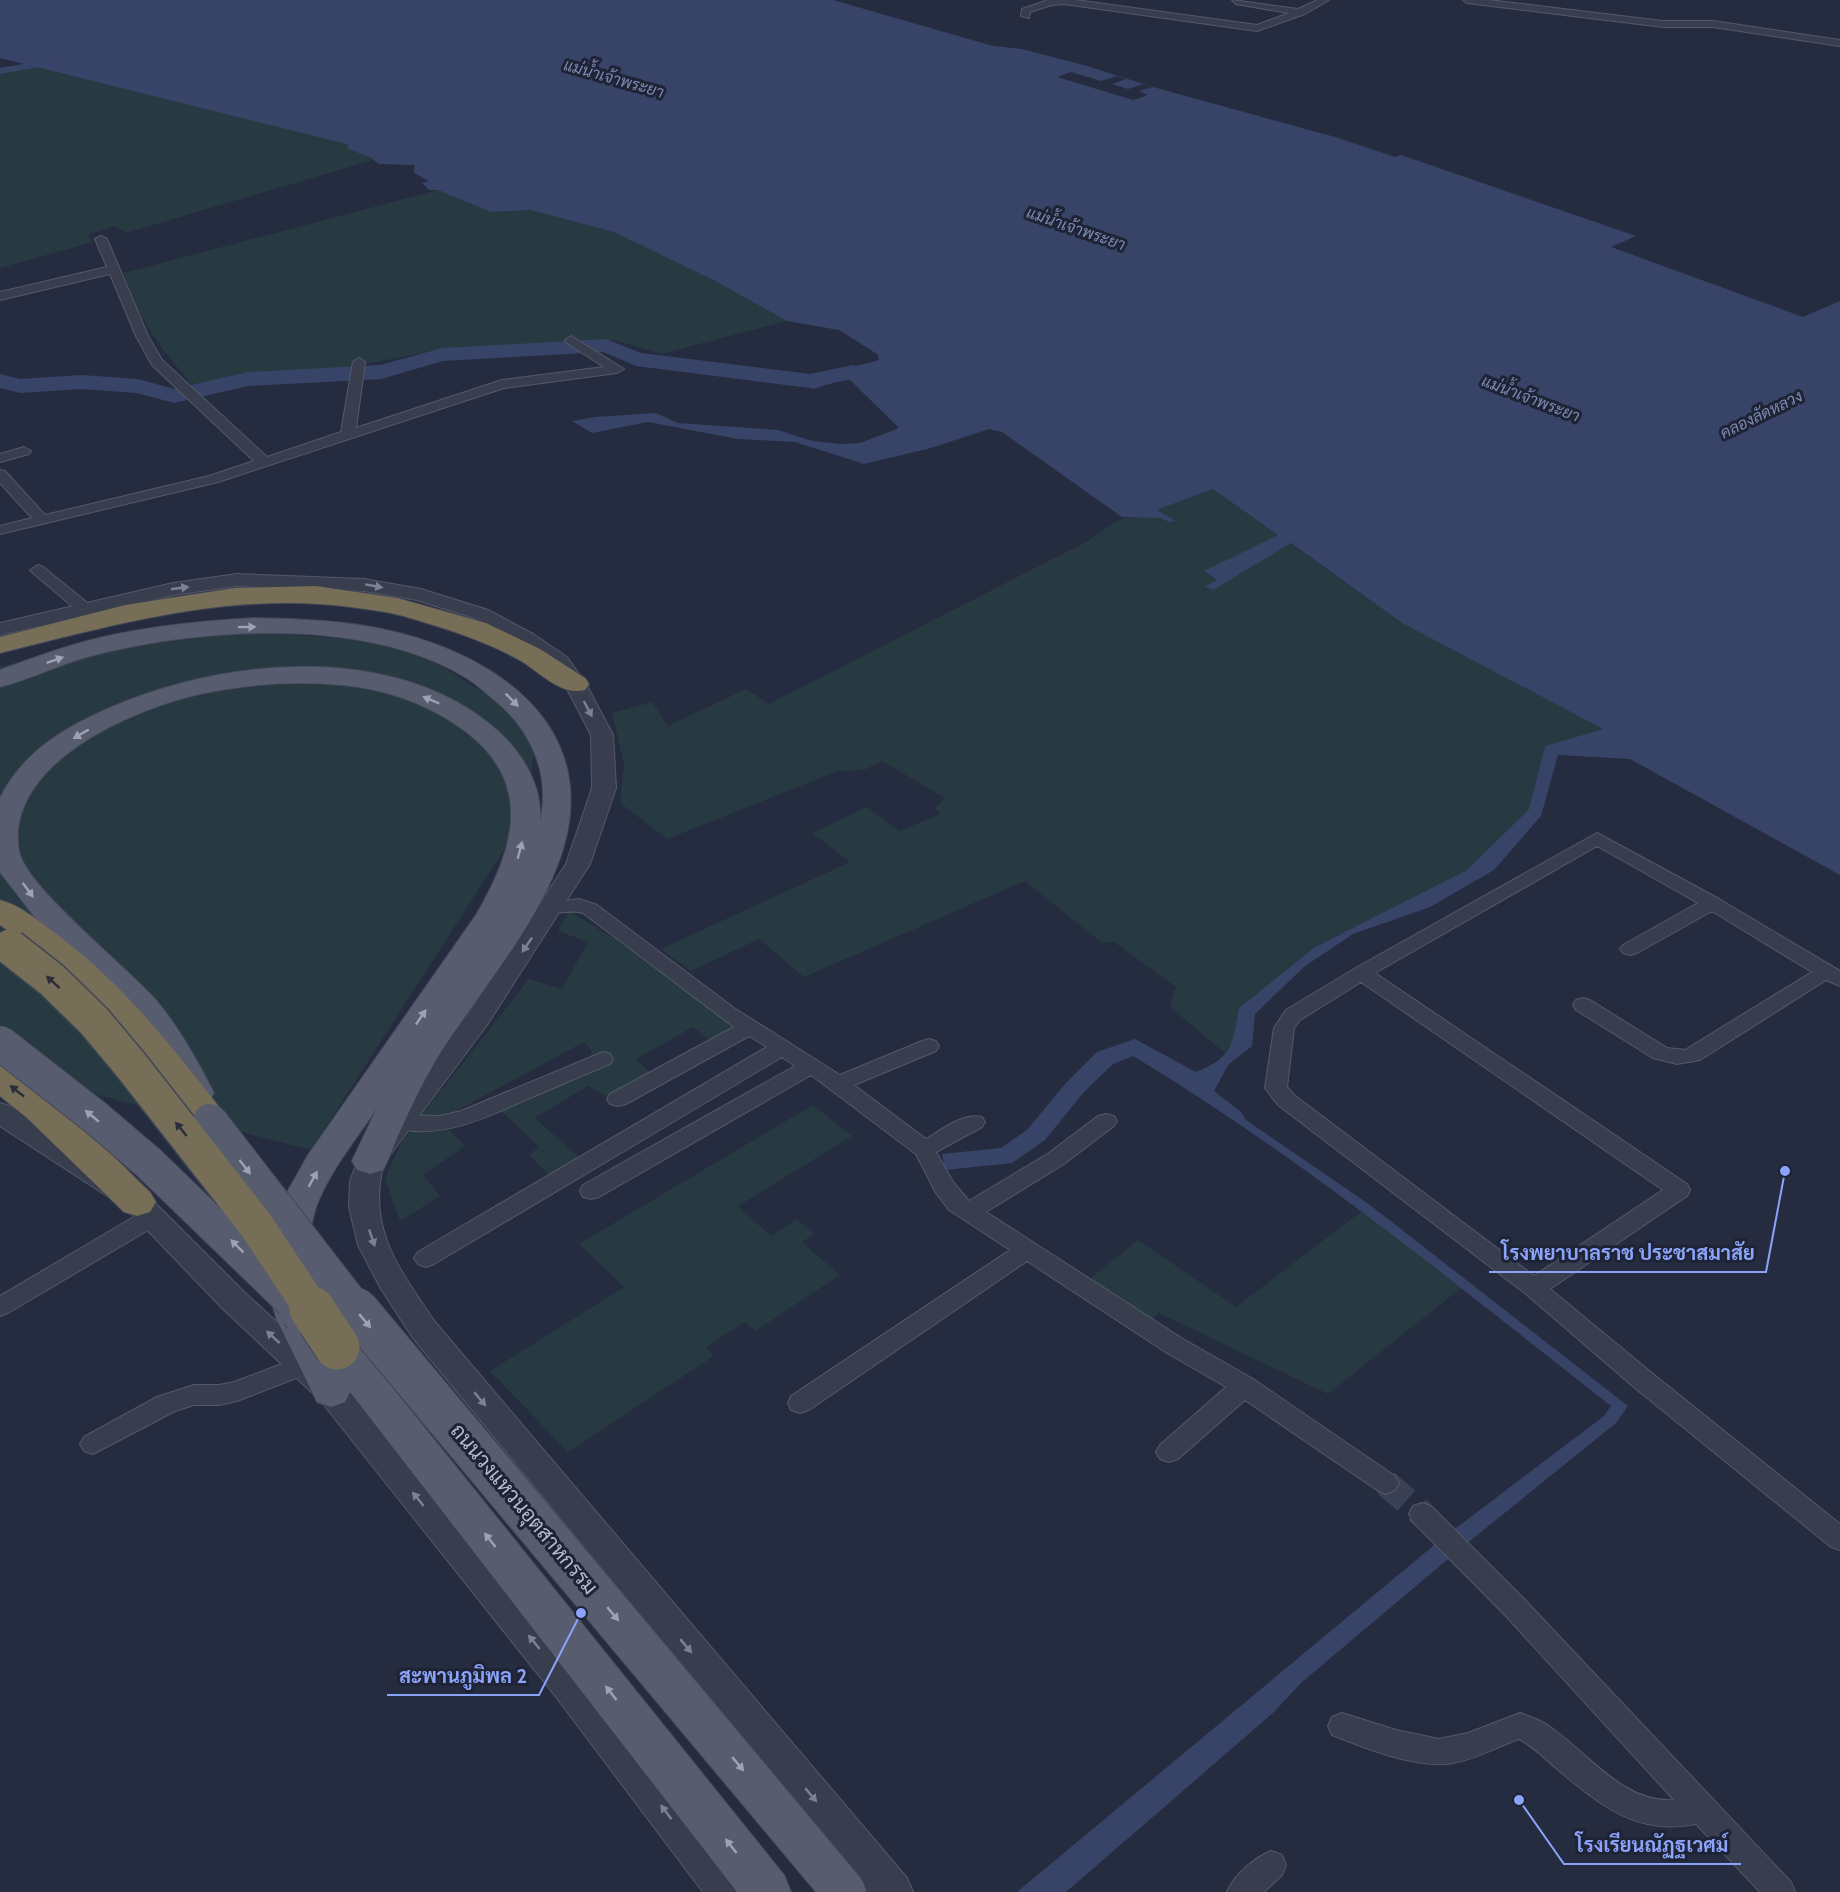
<svg xmlns="http://www.w3.org/2000/svg" width="1840" height="1892" viewBox="0 0 1840 1892" font-family="Cabin,Sarabun,sans-serif">
<rect width="100%" height="100%" fill="#252c40"/>
<!-- green -->
<path fill="#273941" d="M31,66L346,144L373,160L126,233L115,226L88,235L93,242L0,268V68Z
M438,190L491,212L530,210L614,232L717,282L787,321L661,354L614,340L441,349L322,373L192,384C161,349 137,318 124,273Z
M1213,489L1279,535L1205,571L1218,580L1206,585L1213,590L1290,543L1402,623L1604,729L1545,746L1529,809L1467,870L1315,947L1239,1008L1232,1045L1225,1053L1170,1007L1176,987L1114,942L1102,943L1025,881L804,977L759,939L691,971L661,949L850,862L812,833L867,807L899,831L941,814L935,808L945,798L882,761L864,770L838,771L667,839L620,803L624,764L612,713L652,702L668,726L746,689L769,704L1088,541C1115,522 1122,513 1157,518C1164,518 1168,523 1175,521L1157,510Z
M210,629L405,643L536,726L528,807L504,850L311,1150L52,1083L0,1038V666Z
M569,911L613,938L733,1026L710,1040L693,1027L636,1059L653,1075L612,1099L588,1086L535,1118L583,1161L552,1178L529,1155L539,1147L498,1108L505,1101L526,1100L588,1067L592,1051L584,1042L443,1118L421,1116L529,979L562,989L588,942L558,931Z
M813,1105L852,1136L738,1206L771,1236L797,1219L814,1234L802,1242L840,1275L755,1331L745,1322L706,1347L714,1356L568,1452L490,1371L624,1287L579,1244Z
M413,1129H448L465,1146L423,1175L440,1196L400,1221L385,1178L402,1141Z
M1362,1211L1461,1288L1328,1394L1159,1313L1150,1321L1087,1281L1138,1240L1236,1307Z"/>
<!-- water -->
<path fill="#384467" d="M0,0H833L993,46L1022,49L1087,66L1153,87L1335,137L1395,157L1401,155L1636,236L1611,247L1803,317L1840,301V875L1630,759L1558,755L1541,816L1494,870L1430,907L1353,934L1305,966L1255,1014L1252,1046L1228,1065L1214,1091L1241,1112L1246,1120L1370,1205L1628,1406L1616,1423L1460,1549L1302,1682L1273,1713L1066,1892H1017L1439,1541L1604,1416L1611,1406C1455,1284 1303,1158 1133,1056L1113,1064L1084,1092L1045,1140L1012,1163L945,1170L942,1154L1001,1148L1027,1130L1065,1084L1097,1052L1135,1039L1196,1072C1233,1058 1232,1044 1239,1008L1315,947L1467,870L1529,809L1545,746L1603,729L1402,623L1291,543L1213,590L1205,586L1217,580L1204,571L1278,535L1213,489L1157,510L1176,521L1170,522L1159,518L1122,517L1002,432L989,429L931,448L864,464L795,442L738,439L648,422L592,433L572,421L595,417L656,413L678,423L778,430L812,441L840,444L860,443L899,428L848,378L813,389L805,386C821,370 857,367 879,360L877,354L839,330L787,321L717,282L614,232L530,210L491,212L438,190H429L422,183L429,181L414,173V165L379,164L371,158L347,148L349,145L346,144L0,58Z"/>
<!-- pier -->
<path fill="#252c40" d="M1071,72L1101,81L1117,76L1126,79L1112,84L1128,89L1143,84L1153,87L1139,91L1148,95L1133,100L1057,77Z"/>
<g fill="none" stroke-linecap="round" stroke-linejoin="round">
<!-- canal -->
<path fill="#384467" fill-rule="evenodd" d="M59,58L62,59V63L0,74V68Z"/>
<!-- river -->
<path fill="#384467" fill-rule="evenodd" d="M606,339L641,353L810,374L853,365L861,367L864,372L861,377L810,388L636,366L603,352L443,361L381,379L248,386L174,403L137,393L81,389L20,393L0,388V374L20,379L81,375L138,379L174,389L248,372L380,365L442,348Z"/>
<!-- minor-tunnel -->
<path stroke="#3b4155" stroke-width="27" stroke-dasharray="27 14" stroke-linecap="butt" d="M1386,1483L1422,1514"/>
<!-- minor casing -->
<g stroke="#54596a" stroke-width="2">
<path id="minor" d="M1048,0H1076L1257,25L1289,13L1236,4L1232,0L1298,9L1318,0H1329L1305,14L1257,31L1064,4L1052,5L1030,12L1029,18L1021,16L1022,9Z
M1463,0H1489L1663,21H1713L1840,40V46L1713,27H1663L1467,3Z
M101,236L107,239L148,336L162,360L267,457L341,432L353,362L359,358L365,362L356,428L502,380L604,367L567,343L565,340L571,336L624,369L617,373L504,388L218,482L0,534V526L32,518L0,483V470L5,471L45,515L209,476L254,461L152,365L136,336L110,274L0,300V292L107,267L95,239Z
M24,447L31,451L29,454L0,462V454Z
M38,565L43,567L90,605L92,608L90,611H78L33,573L30,570Z
M1597,833L1719,899L1840,971V986L1826,980L1700,1060L1677,1064L1653,1058L1576,1010L1573,1005L1576,1000L1583,998L1590,1000L1667,1048L1685,1050L1812,972L1712,911L1637,953L1630,955L1623,953L1620,949L1623,945L1698,903L1597,846L1375,973L1687,1184L1690,1190L1687,1196L1550,1289L1653,1374L1840,1524V1550L1831,1547L1635,1388L1526,1294L1278,1105L1265,1088L1274,1028L1286,1010L1354,969ZM1361,982L1663,1190L1534,1276L1294,1095L1287,1087L1294,1028L1300,1020Z
M579,899L597,905L734,1008L840,1075L922,1041L929,1039L936,1041L939,1046L936,1051L854,1085L926,1139C941,1130 964,1112 982,1117L985,1122L982,1127L936,1152L953,1182L969,1201L1049,1153L1098,1116L1106,1114L1114,1116L1117,1121L1114,1126L1064,1164L986,1212L1183,1339L1253,1379L1395,1476L1399,1483L1395,1490L1386,1494L1377,1490L1245,1400L1178,1459L1169,1462L1160,1459L1156,1452L1160,1445L1226,1387L1167,1353L1027,1261L809,1410L800,1413L791,1410L788,1403L791,1396L1010,1250L949,1210L936,1193L916,1154L811,1075L599,1197L591,1199L583,1197L580,1191L583,1185L795,1066L782,1057L434,1264L426,1267L418,1264L414,1258L418,1252L767,1047L749,1036L626,1104L618,1106L610,1104L607,1099L610,1094L734,1027L583,913C571,909 558,915 545,912L542,908L545,904Z
M603,1052L610,1054L613,1059L610,1064C583,1075 556,1087 530,1098C487,1117 440,1141 392,1127L389,1122L392,1117L400,1115L440,1116L461,1111Z
M152,1209L160,1211L163,1217L160,1223L8,1313L0,1316V1296L144,1211Z
M303,1356L312,1358L315,1365L312,1372L237,1401L219,1405H194L175,1411L93,1454L84,1451L80,1444L84,1437L157,1397L194,1385H219L234,1382Z
M1422,1503L1431,1506L1523,1598L1791,1882L1795,1892H1760L1696,1824C1636,1836 1599,1804 1556,1768C1544,1758 1533,1746 1519,1739C1497,1747 1476,1759 1453,1763C1419,1770 1365,1748 1332,1735L1328,1726L1332,1717L1342,1713L1396,1730L1439,1739L1468,1733L1520,1713C1528,1716 1538,1719 1546,1724C1586,1750 1622,1804 1674,1800L1504,1614L1413,1522L1409,1514L1413,1506Z
M1271,1851L1282,1855L1286,1865L1282,1875L1264,1892H1227C1234,1875 1254,1858 1271,1851Z"/>
</g>
<!-- tertiary casing -->
<g stroke="#54596a" stroke-width="2">
<path id="tertiary" d="M237,574L364,579L421,589L488,610L533,634L567,657L586,684L613,735L616,788L590,864L487,1025L384,1163C366,1229 400,1270 435,1322L907,1878L913,1892H868L413,1338L381,1289L358,1245L349,1207L350,1181L360,1154L469,1013L566,864L592,788L591,735L565,685L551,667L519,642L474,618L417,600L364,591L237,586L173,595L0,635V623L173,583Z
M0,1103L10,1106L147,1195L244,1292L342,1382L582,1673L741,1878L747,1892H703L556,1697L320,1400L222,1308L127,1209L0,1126Z"/>
</g>
<!-- primary casing -->
<g stroke="#424759" stroke-width="2">
<path id="primary" d="M255,618C294,619 333,620 372,627C493,649 610,727 558,864C530,937 476,995 436,1060C423,1082 412,1105 401,1129C395,1142 390,1157 383,1170L370,1174L357,1170L352,1161L377,1108C357,1138 332,1168 318,1202C310,1221 311,1242 301,1260L288,1264L275,1260L269,1250L281,1203L308,1155L476,915C514,850 535,784 465,731C434,708 397,693 358,687C308,680 254,683 205,693C136,707 4,763 19,851C25,886 127,967 155,999C179,1027 197,1060 214,1093L209,1101L197,1105L185,1101L155,1047L138,1022L33,915L0,872V798C23,751 67,726 114,706C228,657 399,642 498,731C524,755 543,787 540,823C551,774 531,729 493,699C485,692 477,685 468,679C370,617 203,627 95,655C62,663 32,679 0,687V670C27,660 54,650 83,642C139,627 197,621 255,618Z
M290,1285L303,1289L323,1336L337,1332L351,1336L784,1875L791,1892H737L350,1392L345,1402L331,1407L317,1402L276,1318L271,1299L277,1289Z"/>
</g>
<!-- motorway casing -->
<g stroke="#414657" stroke-width="2">
<path id="motorway" d="M316,586L397,598L486,623L540,649L585,678L589,684L585,690C561,696 541,673 521,661C484,640 444,628 403,616C388,612 373,610 358,608C234,590 119,624 0,653V637L125,605L235,588Z
M0,900C19,905 35,918 51,930C120,980 171,1045 223,1112L228,1121L223,1130L210,1134L197,1130C136,1047 87,983 0,925Z
M0,1066C40,1077 117,1161 150,1192L156,1202L150,1212L137,1216L124,1212L27,1118L0,1096Z"/>
</g>
<!-- minor -->
<use href="#minor" fill="#393e4f" fill-rule="evenodd"/>
<!-- tertiary -->
<use href="#tertiary" fill="#393e4f" fill-rule="evenodd"/>
<!-- primary -->
<use href="#primary" fill="#575d6f" fill-rule="evenodd"/>
<!-- motorway -->
<use href="#motorway" fill="#766e56" fill-rule="evenodd"/>
<!-- primary-bridge-far1 casing -->
<g stroke="#424759" stroke-width="36" stroke-linecap="butt">
<path id="primary-bridge-far1" d="M0,1043L95,1117L149,1163L302,1311
M210,1121L357,1311"/>
</g>
<!-- primary-bridge casing -->
<g stroke="#424759" stroke-width="45" stroke-linecap="butt">
<path id="primary-bridge" d="M300,1309L303,1312
M356,1309L844,1892"/>
</g>
<!-- motorway-bridge-far1 casing -->
<g stroke="#414657" stroke-width="38" stroke-linecap="butt">
<path id="motorway-bridge-far1" d="M10,947L52,980L94,1021L130,1064L256,1225L313,1311"/>
</g>
<!-- motorway-bridge casing -->
<g stroke="#414657" stroke-width="47" stroke-linecap="butt">
<path id="motorway-bridge" d="M312,1309L337,1347"/>
</g>
<!-- primary-bridge-far1 -->
<use href="#primary-bridge-far1" stroke="#575d6f" stroke-width="34"/>
<!-- primary-bridge -->
<use href="#primary-bridge" stroke="#575d6f" stroke-width="43"/>
<!-- motorway-bridge-far1 -->
<use href="#motorway-bridge-far1" stroke="#766e56" stroke-width="35"/>
<!-- motorway-bridge -->
<use href="#motorway-bridge" stroke="#766e56" stroke-width="45"/>
</g>
<!-- one-way arrows -->
<defs><path id="oneway-solid" d="M-6-.8H1V-3.2L6.5 0L1 3.2V.8H-6Z" transform="scale(1.5)"/></defs>
<g fill="#7d8293">
<use href="#oneway-solid" transform="translate(374 586) rotate(10)"/>
<use href="#oneway-solid" transform="translate(180 588) rotate(-8)"/>
<use href="#oneway-solid" transform="translate(588 709) rotate(62)"/>
<use href="#oneway-solid" transform="translate(527 945) rotate(124)"/>
<use href="#oneway-solid" transform="translate(372 1238) rotate(71)"/>
<use href="#oneway-solid" transform="translate(273 1337) rotate(-137)"/>
<use href="#oneway-solid" transform="translate(480 1399) rotate(50)"/>
<use href="#oneway-solid" transform="translate(418 1499) rotate(-129)"/>
<use href="#oneway-solid" transform="translate(534 1642) rotate(-129)"/>
<use href="#oneway-solid" transform="translate(686 1646) rotate(50)"/>
<use href="#oneway-solid" transform="translate(811 1795) rotate(50)"/>
<use href="#oneway-solid" transform="translate(666 1812) rotate(-127)"/>
</g>
<g fill="#9ea3b3">
<use href="#oneway-solid" transform="translate(247 627) rotate(-1)"/>
<use href="#oneway-solid" transform="translate(55 660) rotate(-19)"/>
<use href="#oneway-solid" transform="translate(431 700) rotate(-157)"/>
<use href="#oneway-solid" transform="translate(512 700) rotate(45)"/>
<use href="#oneway-solid" transform="translate(81 734) rotate(150)"/>
<use href="#oneway-solid" transform="translate(520 850) rotate(-75)"/>
<use href="#oneway-solid" transform="translate(28 890) rotate(54)"/>
<use href="#oneway-solid" transform="translate(421 1017) rotate(-56)"/>
<use href="#oneway-solid" transform="translate(92 1116) rotate(-140)"/>
<use href="#oneway-solid" transform="translate(245 1167) rotate(52)"/>
<use href="#oneway-solid" transform="translate(313 1179) rotate(-61)"/>
<use href="#oneway-solid" transform="translate(237 1246) rotate(-135)"/>
<use href="#oneway-solid" transform="translate(365 1321) rotate(50)"/>
<use href="#oneway-solid" transform="translate(490 1540) rotate(-128)"/>
<use href="#oneway-solid" transform="translate(613 1614) rotate(50)"/>
<use href="#oneway-solid" transform="translate(611 1693) rotate(-128)"/>
<use href="#oneway-solid" transform="translate(738 1764) rotate(50)"/>
<use href="#oneway-solid" transform="translate(731 1846) rotate(-128)"/>
</g>
<g fill="#2b2e3a">
<use href="#oneway-solid" transform="translate(53 982) rotate(-138)"/>
<use href="#oneway-solid" transform="translate(17 1091) rotate(-142)"/>
<use href="#oneway-solid" transform="translate(181 1129) rotate(-129)"/>
</g>
<g text-anchor="middle" stroke-width="6" stroke-linejoin="round" paint-order="stroke">
<!-- far-water labels -->
<g font-size="16" font-style="italic" fill="#7c8ab2" stroke="#1e2335">
<text transform="translate(614 78) rotate(16)" y="6">แม่น้ำเจ้าพระยา</text>
<text transform="translate(1076 228) rotate(19)" y="6">แม่น้ำเจ้าพระยา</text>
<text transform="translate(1531 398) rotate(21)" y="6">แม่น้ำเจ้าพระยา</text>
<text transform="translate(1761 414) rotate(-26)" y="6">คลองลัดหลวง</text>
</g>
<!-- near-street labels -->
<g font-size="21" fill="#b5baca" stroke="#1e2335">
<text transform="translate(524 1509) rotate(50)" y="7">ถนนวงแหวนอุตสาหกรรม</text>
</g>
</g>
<!-- callouts -->
<path fill="none" stroke="#8ba3f9" stroke-width="2" d="M1785 1171L1766 1272H1489M581 1613L539 1695H387M1519 1800L1564 1864H1741"/>
<g fill="#8ba3f9" stroke="#1e2335" stroke-width="2">
<circle cx="1785" cy="1171" r="6"/>
<circle cx="581" cy="1613" r="6"/>
<circle cx="1519" cy="1800" r="6"/>
</g>
<g font-size="20" text-anchor="middle" font-weight="bold" fill="#8ba3f9" stroke="#1e2335" stroke-width="6" stroke-linejoin="round" paint-order="stroke">
<text x="1628" y="1260">โรงพยาบาลราช ประชาสมาสัย</text>
<text x="463" y="1683">สะพานภูมิพล 2</text>
<text x="1652" y="1852">โรงเรียนณัฏฐเวศม์</text>
</g>
</svg>
